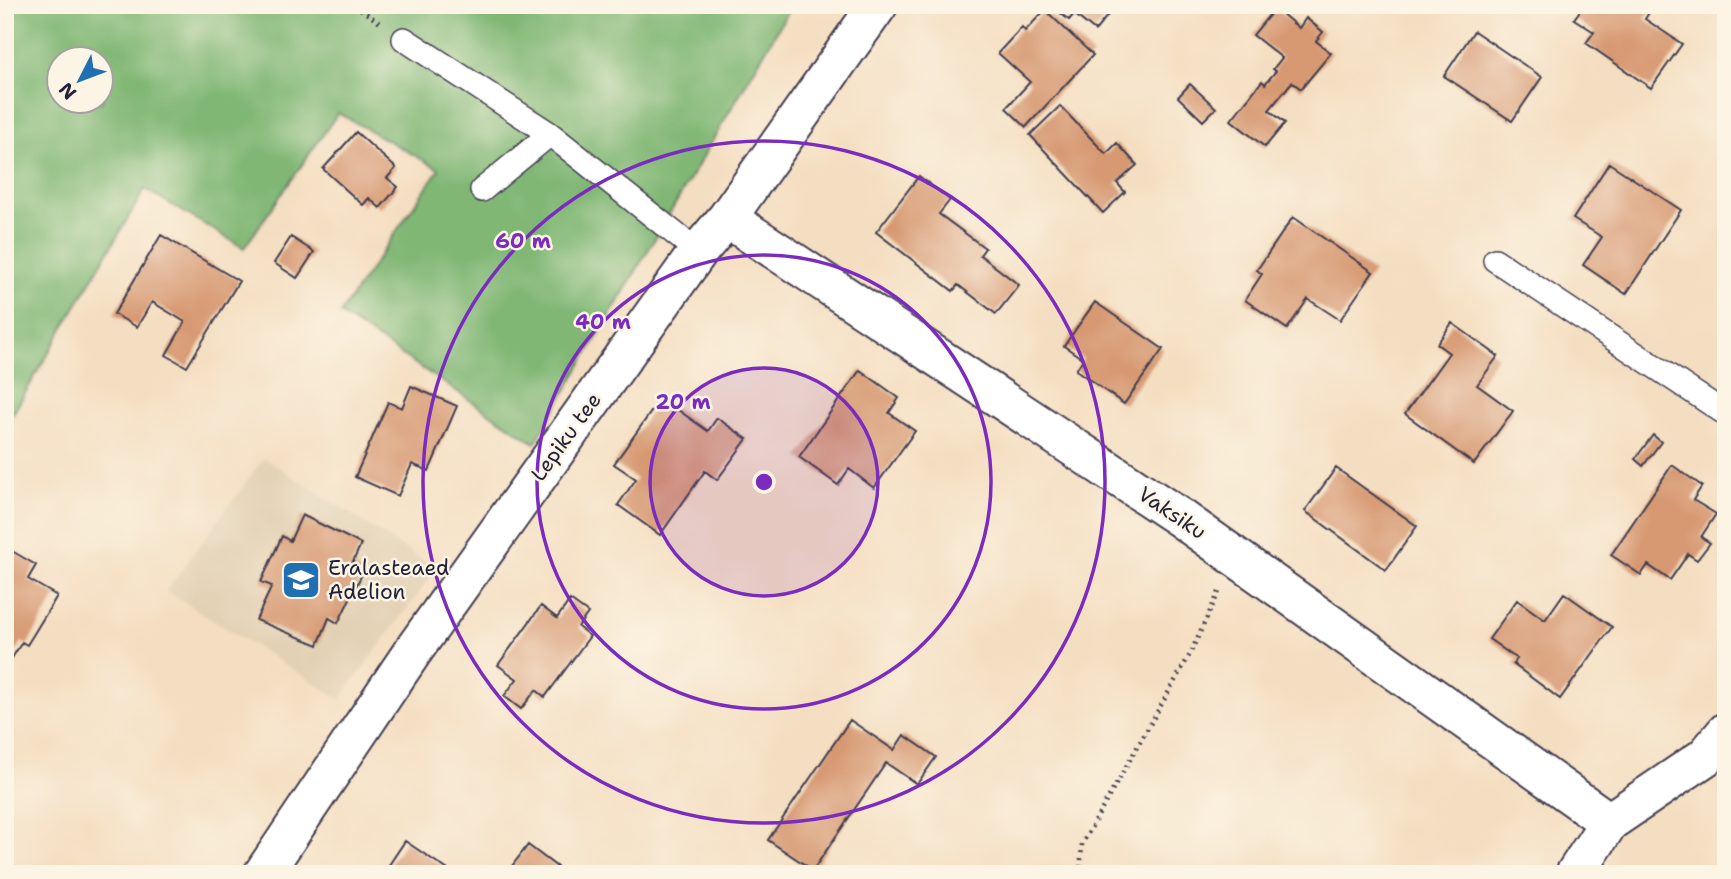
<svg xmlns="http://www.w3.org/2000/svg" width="1731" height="879" viewBox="0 0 1731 879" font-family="'Shantell Sans',sans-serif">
<rect width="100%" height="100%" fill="#fcf5e5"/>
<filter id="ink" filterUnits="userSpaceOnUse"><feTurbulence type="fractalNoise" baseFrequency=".0143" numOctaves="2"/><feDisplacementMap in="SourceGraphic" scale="14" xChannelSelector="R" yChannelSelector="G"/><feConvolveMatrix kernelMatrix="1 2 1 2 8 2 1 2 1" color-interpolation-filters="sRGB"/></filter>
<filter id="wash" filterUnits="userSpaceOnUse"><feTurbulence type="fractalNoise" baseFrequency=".00686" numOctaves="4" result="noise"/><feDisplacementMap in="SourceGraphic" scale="28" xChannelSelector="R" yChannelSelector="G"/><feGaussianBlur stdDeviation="1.57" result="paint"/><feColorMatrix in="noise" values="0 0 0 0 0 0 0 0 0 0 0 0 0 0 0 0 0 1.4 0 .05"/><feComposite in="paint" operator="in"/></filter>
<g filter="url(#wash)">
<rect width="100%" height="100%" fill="#f4dec1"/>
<!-- built -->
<path fill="#e3d1b5" d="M264,458L436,569L340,699L166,591Z"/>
<!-- forest -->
<path fill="#80b774" stroke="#516c58" stroke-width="2" fill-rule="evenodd" d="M5,5H792L535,443L340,314L439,169L338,113L244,248L145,189L5,427ZM60,60H102V102H60Z"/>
<g id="blocks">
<!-- building -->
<path fill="#d79972" d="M1050,5H1116L1095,31L1074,14L1069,20Z
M1584,5H1641L1650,11L1645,19L1682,44L1651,88L1586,43L1594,32L1574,19Z
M1275,8L1299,28L1306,18L1323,32L1316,41L1331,53L1301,89L1292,82L1269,110L1285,123L1265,147L1231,120L1262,81L1265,84L1276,71L1273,69L1282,58L1253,35Z
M1045,10L1093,55L1026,127L1006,108L1030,82L998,53L1022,27L1025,31Z
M1474,31L1542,77L1512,121L1444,76Z
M1190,84L1216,108L1203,121L1178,97Z
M1060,106L1106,154L1117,143L1137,165L1117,183L1125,192L1103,213L1030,135Z
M356,132L396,168L387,178L398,187L380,208L369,198L363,205L323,169Z
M1609,163L1681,210L1626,294L1583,265L1602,237L1573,219Z
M919,176L950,200L939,214L985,248L980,255L1019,285L996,314L958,285L953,291L876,232Z
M1293,217L1373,272L1340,320L1308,299L1287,329L1245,300L1262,274L1257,270Z
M161,235L239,281L187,367L166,355L185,322L152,302L137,327L114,314Z
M291,237L314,252L297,278L274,263Z
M1095,302L1163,349L1124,404L1076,370L1083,359L1064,346Z
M1452,323L1498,356L1477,385L1513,411L1474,464L1405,414L1449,353L1437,344Z
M860,370L899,398L889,413L915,431L874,488L849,469L838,485L799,457Z
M411,386L457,406L429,471L412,464L398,496L355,477L388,402L402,408Z
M661,398L708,431L717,418L747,439L717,480L705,471L660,535L618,505L636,479L614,464Z
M1653,435L1661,442L1643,466L1635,459Z
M1672,465L1702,486L1693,500L1716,514L1701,537L1710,543L1697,560L1688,554L1670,580L1648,565L1641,575L1611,555Z
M1336,468L1417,526L1386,570L1305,511Z
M302,515L361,544L351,566L362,571V574L338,623L329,618L318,645L256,620L272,586L261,582L282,536L290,541Z
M5,547L36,565L28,579L57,596L27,645L22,642L5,669Z
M1564,593L1612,627L1560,699L1513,664L1517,659L1489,639L1517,600L1545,620Z
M570,600L588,613L578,627L590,636L545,697L536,690L521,709L504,696L517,679L498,665L541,606L557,618Z
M850,720L894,750L904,735L936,757L917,784L886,763L813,870L768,840Z
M405,841L454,874H383Z
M528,845L557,867L551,874H522L512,866Z"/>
</g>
</g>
<g filter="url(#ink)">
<use href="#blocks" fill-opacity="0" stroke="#423e4f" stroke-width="2"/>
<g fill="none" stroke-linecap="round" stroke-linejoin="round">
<!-- lane casing -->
<g stroke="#423e4f" stroke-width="26">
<path id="lane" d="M404,39L550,134L698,252
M482,190L550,134
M1495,260L1726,414"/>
</g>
<!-- street casing -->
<g stroke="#423e4f" stroke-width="42">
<path id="street" d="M727,218L1182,519L1609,822
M263,874L413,651L698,252L727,218L878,5
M1575,874L1609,822L1705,757L1726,732"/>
</g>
<!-- path -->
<path stroke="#423e4f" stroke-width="4.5" stroke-dasharray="2 5" stroke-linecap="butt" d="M355,5L380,23
M1080,874L1082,844L1189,656L1219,592"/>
<!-- lane -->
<use href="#lane" stroke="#fff" stroke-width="23"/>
<!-- street -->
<use href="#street" stroke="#fff" stroke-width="38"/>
</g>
</g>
<!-- distance rings -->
<circle cx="764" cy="482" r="114" fill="#7b2cbf" fill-opacity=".12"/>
<g fill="none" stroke="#7b2cbf" stroke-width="3.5">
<circle cx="764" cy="482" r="114"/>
<circle cx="764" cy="482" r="227"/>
<circle cx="764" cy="482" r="341"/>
</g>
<!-- icons -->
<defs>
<g id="school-square" transform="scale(2.0125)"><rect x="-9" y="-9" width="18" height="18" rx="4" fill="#1f6fb2" stroke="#fcf5e5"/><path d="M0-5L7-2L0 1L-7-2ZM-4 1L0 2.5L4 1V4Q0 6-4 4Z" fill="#fff"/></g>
</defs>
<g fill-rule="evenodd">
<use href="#school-square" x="301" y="580"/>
</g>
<g text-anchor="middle" stroke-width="5" stroke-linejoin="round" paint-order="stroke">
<!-- street labels -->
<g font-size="21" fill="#22223b" stroke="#fcf5e5">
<text transform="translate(566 437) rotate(-54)" y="7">Lepiku tee</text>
<text transform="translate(1172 513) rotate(34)" y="7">Vaksiku</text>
</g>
<!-- poi labels -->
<g font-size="21" fill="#22223b" stroke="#fcf5e5" text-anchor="start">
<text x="328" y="575">Eralasteaed<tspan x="328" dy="24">Adelion</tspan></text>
</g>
</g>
<circle cx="764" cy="482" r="10" fill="#7b2cbf" stroke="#fcf5e5" stroke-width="3.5"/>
<g font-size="21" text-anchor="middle" font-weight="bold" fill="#7b2cbf" stroke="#fcf5e5" stroke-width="5" stroke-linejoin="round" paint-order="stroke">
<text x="523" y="248">60 m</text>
<text x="603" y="329">40 m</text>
<text x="683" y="409">20 m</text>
</g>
<!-- margin -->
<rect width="1731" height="879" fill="none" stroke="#fcf5e5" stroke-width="28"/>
<!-- north arrow -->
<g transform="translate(80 80) rotate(228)"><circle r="33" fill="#fcf5e5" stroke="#a5a1a1" stroke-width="2"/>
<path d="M0-5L12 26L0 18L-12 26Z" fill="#1f6fb2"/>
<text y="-10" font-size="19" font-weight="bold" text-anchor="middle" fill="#22223b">N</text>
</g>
</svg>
